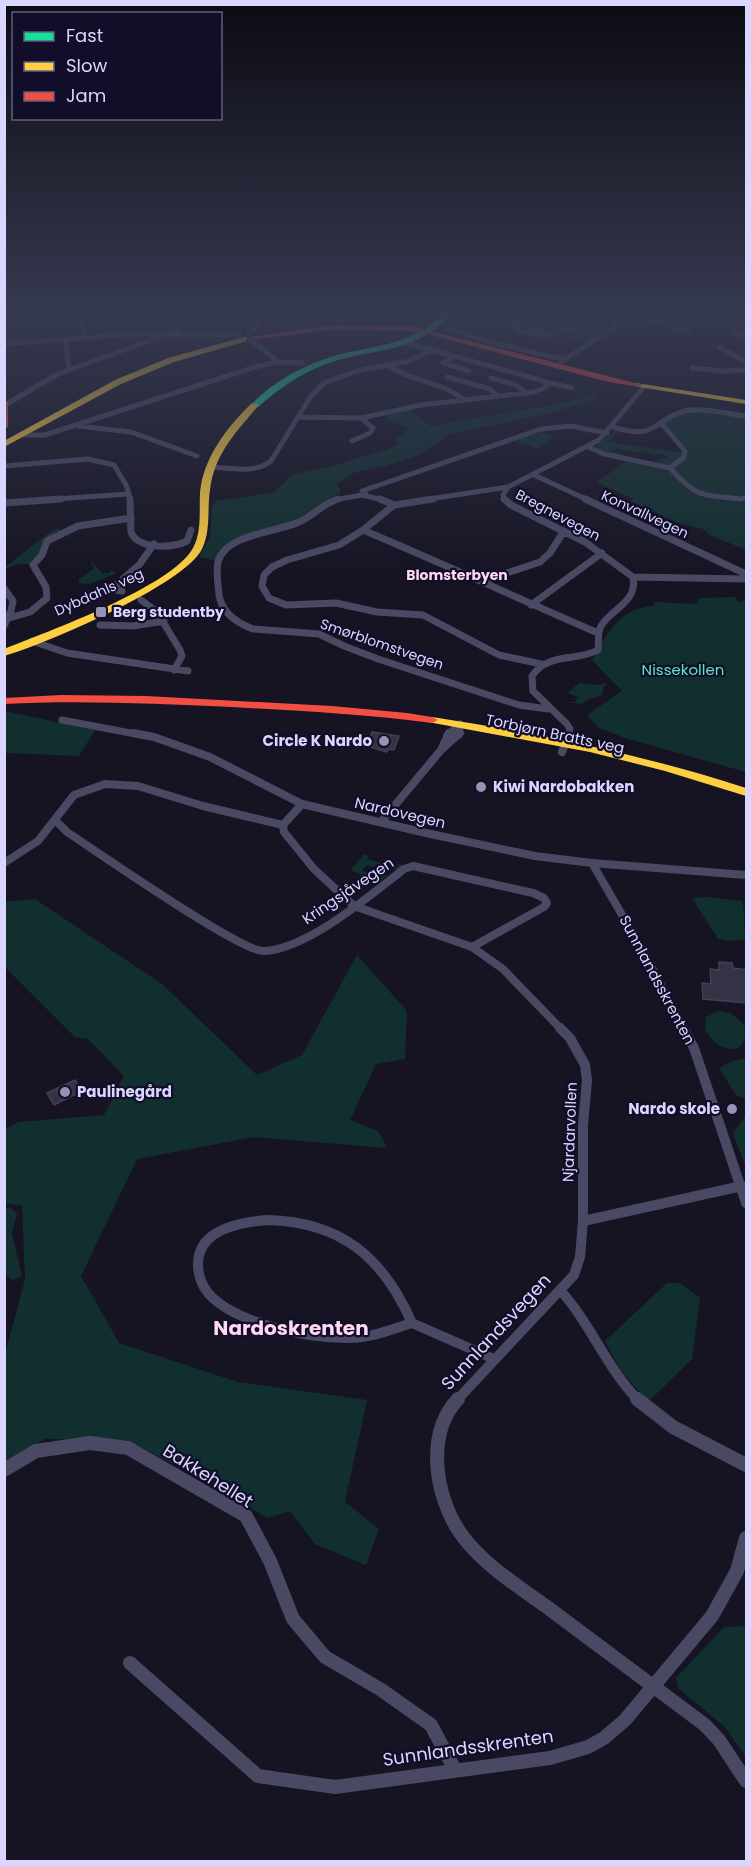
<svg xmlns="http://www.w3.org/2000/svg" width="751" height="1866" viewBox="0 0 751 1866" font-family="Poppins,sans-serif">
<rect width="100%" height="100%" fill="#161423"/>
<!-- green -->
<path fill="#122f2f" d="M535,313L588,314L574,316L577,318L570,321L574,322L589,319L585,317H594L573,326L566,321L563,323L554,320L551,321L558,324L556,325L570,327L552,333L547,332L551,329L524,320L539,316Z
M614,313L609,327L588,343L565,339L570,335L562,332L586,325L599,314L608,316Z
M595,395L598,398L551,413L449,434L421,454L386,466L355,472L337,484L341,492C326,500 306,515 292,521C262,533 238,531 215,560L199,557L210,537L212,506L216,501L275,492L293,474L329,467L391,448L398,443L395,440L397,438L411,429L387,420L389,419L385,415L409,409L430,426L557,404Z
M686,411L746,417V495L739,498L746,501V550L710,535L703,529L676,522L630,501L633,499L597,482L629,459L661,465L654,461L668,457L659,453L655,455L645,451C634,456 623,446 611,451L623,454L620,457L594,448L615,430L624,432L617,433L608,442L678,452L683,451V456C678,461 673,465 665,466L670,468L686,453L662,424Z
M544,432L555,437L536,448L510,440Z
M59,528L60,531L47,538L41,554L31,564H18L5,569V567L50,532Z
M90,560L102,573H109L112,570L115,574L89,584L78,583L79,579L94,569Z
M736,597L738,602L746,601V772L628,739L599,728L587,715L622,691L592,660C607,634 619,608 653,606L655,602L696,604L700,598Z
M579,683L600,685L605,683L607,684L604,687L602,695L587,700L583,704L566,702H575L578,697L568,693Z
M5,711L95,730L79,756L5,753Z
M364,854L369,856L367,859L381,863L384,860L389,861L386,864L394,868L400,864L403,866H400L396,870C389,867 379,863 373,867L367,865L362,870L375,878L381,873L387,876L378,883L351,870Z
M706,897L743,901L745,939L730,941L718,939L692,898Z
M35,899L162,984L257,1075L302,1055L357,955L407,1011L405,1059L376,1064L350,1120L378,1131L387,1148L254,1137L137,1159L81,1276L119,1343L238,1382L367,1400L345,1502L379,1529L366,1565L315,1544L290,1511L267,1518L213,1485L127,1440L45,1439L5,1462V1354L25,1280L22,1206L5,1203V1129L19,1122L104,1115L124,1076L88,1039L75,1037L5,967V902Z
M719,1011L731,1013L744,1025C751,1058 718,1055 705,1029L706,1017Z
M746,1058V1099L736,1095L719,1068L730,1062Z
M746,1115V1168L733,1133Z
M10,1207L17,1213L12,1233L22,1276L13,1280L6,1275L5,1210Z
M667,1283H680L700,1298L692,1359L648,1402L620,1369L605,1341Z
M746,1626V1757L725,1727L678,1688L676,1678L724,1627Z"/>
<!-- building -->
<path fill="#343245" stroke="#423f56" stroke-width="1.5" d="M372,732L399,736L394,750L388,749L387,752L367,746Z
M719,962L732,963L733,968L747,970V1003L703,999L702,983L711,984L710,969L719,970Z
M75,1080L82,1091L54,1105L47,1093Z"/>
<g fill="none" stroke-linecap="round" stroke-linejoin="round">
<!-- street-far4 -->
<path stroke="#494964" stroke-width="5" d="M82,313L84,338
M467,313L449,329L478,339L565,360
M491,313L551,335L590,322L595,319L597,313
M634,314L688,332
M345,316L364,313
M502,319L521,332L545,335
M733,331L746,336
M249,333L257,326L264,313
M65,339L69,369
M250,339L278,362
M4,344L133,334L239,335
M719,347L746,362
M455,356L443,363L469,371
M561,362L614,327L617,313
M388,365C411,382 442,381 464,400
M692,368L723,371L746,370
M447,377L490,389L498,396
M491,378L516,385L526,393
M545,382L572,388
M5,405L58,374L176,331L189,313
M298,417L361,418L421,405L533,392L547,387L545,382L540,380L403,342
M662,424L685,451L684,457L670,468C698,499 701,494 741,499L746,497
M79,426L131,432L197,456
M613,427C659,441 651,420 685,411C699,407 731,414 746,416
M24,435H45L255,367L278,362L302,363
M352,441L370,433L373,428L361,418
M588,447L604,454L670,468
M4,466L88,459L114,465L126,485L131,500
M212,467C232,468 254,474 271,461L311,396L324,383L357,371L409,361L432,350
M534,475L588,500
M366,494L362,491L541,429L571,426L607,433
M41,500L128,494
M334,500L362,495L383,500
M423,500L508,487
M505,500L503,495L508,487L599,440L644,387"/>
<!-- street-far3 -->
<path stroke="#494964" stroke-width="7" d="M130,499L131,532C138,550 173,548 187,541L191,530
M338,499C322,504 313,516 299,522C278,532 225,534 218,562C216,570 218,586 219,594C221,612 237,623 253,629L319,634L344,646L378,659L519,705L548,709
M380,499L394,505
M433,499L394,505L363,530L339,545L287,560L272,567L264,575L262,586L269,598L286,605L336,603L377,612L423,615L499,655L541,664
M504,499L511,505L585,542L633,577
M585,499L746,574
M4,503L61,499
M363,530C442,563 519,599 598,633
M633,577L746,579
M483,581L540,562L550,553L564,531
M4,588L13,601L11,611L4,626
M122,591L116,590L115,586L139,565L154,544
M141,600L157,612L180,650L182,656L174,670
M531,605L602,553
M9,618L30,612L47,598L46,587L33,565L42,555L47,541L78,526L131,518
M100,625L133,626L164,621
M32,641L67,653L188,671
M62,720L141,735
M447,735L460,724L459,735
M568,735L570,729L567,724L533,691L532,676C548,652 576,662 598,650C599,642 597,634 601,626C612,608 638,602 633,577"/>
<!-- street-far2 -->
<path stroke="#494964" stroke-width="8" d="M133,733L154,737L210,757L302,804L426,833L535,856L592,863L746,875
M441,750L449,733
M441,750L460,733
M562,752L569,733
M302,804L283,825L284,832L314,869L354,906L472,947L503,969L561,1029
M56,821L67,832C96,851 239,951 263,951C306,950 371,895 404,869L413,866L533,893L544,898L547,903L544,907L472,947
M381,822L441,750
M4,863L38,841L74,795L105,784L138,786L203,806L283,825
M592,863L647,958L684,1029"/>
<!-- street-far1 -->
<path stroke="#494964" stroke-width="10" d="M560,1028L570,1038L585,1065L587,1080L583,1125V1221
M683,1028L694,1048L746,1203
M268,1220C341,1222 383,1257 412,1323C392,1329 371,1338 350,1338C311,1339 235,1324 208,1293C201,1284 198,1275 198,1264C198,1229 241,1222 268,1220Z
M560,1290C591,1324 606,1367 638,1400
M412,1323L494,1359
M457,1400L574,1275L580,1257L583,1221L742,1186"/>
<!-- street -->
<path stroke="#494964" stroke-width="14" d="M458,1399C425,1434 435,1497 461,1534C483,1565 521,1588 551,1610C603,1649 654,1687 705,1725L719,1740L746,1781
M637,1399L673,1427L746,1465
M4,1470L36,1451L90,1443L128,1448L246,1516L270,1561L293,1619L325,1657L380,1689L431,1725L455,1770
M130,1663L258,1776L335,1787L550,1758L588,1747L604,1738L625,1720L712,1616L737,1571L746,1538"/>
<!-- fast -->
<path fill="#16e098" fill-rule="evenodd" d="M444,313H451C420,351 381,348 338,360C307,369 282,386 258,407L251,405C272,382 304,365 334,356C373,345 414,346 444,313Z"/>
<!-- slow -->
<path fill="#ffcf43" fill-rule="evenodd" d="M4,313H9L8,320L4,322Z
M244,337H247V341L174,362L121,384L4,447V441L115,380L168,358Z
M636,383L746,400V404L639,387H636Z
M252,403L259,405C237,431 214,454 210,490C207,509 211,531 202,549C184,585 46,644 4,656V649C47,632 173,586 193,548C202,532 199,510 200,493C203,458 227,427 252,403Z
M432,717C539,733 644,755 746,788V796L665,771L590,752L428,722L426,720Z"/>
<!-- jam -->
<path fill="#f24e42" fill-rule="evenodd" d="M334,325L415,327L643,385L639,387L609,382L415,331L334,329L255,339L251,337Z
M4,400L8,402V427L4,429Z
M61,695L146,696L332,706L407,713L432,717L438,720L432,723C366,714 299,711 232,707C156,704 81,700 4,704V698Z"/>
</g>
<!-- sky -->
<linearGradient id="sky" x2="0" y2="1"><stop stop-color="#0c0b13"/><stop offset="0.54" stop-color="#363a50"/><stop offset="1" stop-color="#363a50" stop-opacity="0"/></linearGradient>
<rect width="751" height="575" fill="url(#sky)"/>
<!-- markers -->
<g fill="#9592b2" stroke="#120e29" stroke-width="2">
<rect x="95" y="606" width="12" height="12" rx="3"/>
<circle cx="384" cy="741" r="6"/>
<circle cx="481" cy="787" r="6"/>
<circle cx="65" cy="1092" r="6"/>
<circle cx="732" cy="1109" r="6"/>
</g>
<g text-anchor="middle" stroke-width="4.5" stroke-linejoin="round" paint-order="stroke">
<!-- far-street labels -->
<g font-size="14" fill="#d9d6ff" stroke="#120e29">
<text transform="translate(645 514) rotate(25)" y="5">Konvallvegen</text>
<text transform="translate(558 515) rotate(28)" y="5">Bregnevegen</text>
<text transform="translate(99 592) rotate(-24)" y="5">Dybdahls veg</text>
<text transform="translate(382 644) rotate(19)" y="5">Smørblomstvegen</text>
</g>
<!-- far-neighbourhood labels -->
<g font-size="14" font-weight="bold" fill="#ffd8f2" stroke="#120e29">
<text x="457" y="580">Blomsterbyen</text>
</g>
<!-- far-poi labels -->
<g font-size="14" font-weight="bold" fill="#d9d6ff" stroke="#120e29" text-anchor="start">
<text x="113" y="617">Berg studentby</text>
</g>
<!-- park labels -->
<g font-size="15" fill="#59e8be" stroke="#120e29">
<text x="683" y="675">Nissekollen</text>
</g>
<!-- street labels -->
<g font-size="15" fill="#d9d6ff" stroke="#120e29">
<text transform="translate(555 734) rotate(12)" y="5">Torbjørn Bratts veg</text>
<text transform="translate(400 813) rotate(13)" y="5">Nardovegen</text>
<text transform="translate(348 891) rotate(-34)" y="5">Kringsjåvegen</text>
<text transform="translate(657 980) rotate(62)" y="5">Sunnlandsskrenten</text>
<text transform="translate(570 1132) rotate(-88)" y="5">Njardarvollen</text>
</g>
<!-- poi labels -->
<g font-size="15" font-weight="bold" fill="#d9d6ff" stroke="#120e29" text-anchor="end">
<text x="372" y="746">Circle K Nardo</text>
<text x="493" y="792" text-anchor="start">Kiwi Nardobakken</text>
<text x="77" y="1097" text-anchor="start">Paulinegård</text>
<text x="720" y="1114">Nardo skole</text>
</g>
<!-- near-street labels -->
<g font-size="18" fill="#d9d6ff" stroke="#120e29">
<text transform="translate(496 1332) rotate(-47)" y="6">Sunnlandsvegen</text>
<text transform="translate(208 1476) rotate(32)" y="6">Bakkehellet</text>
<text transform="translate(468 1748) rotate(-8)" y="6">Sunnlandsskrenten</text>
</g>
<!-- near-neighbourhood labels -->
<g font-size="20" font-weight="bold" fill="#ffd8f2" stroke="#120e29">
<text x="291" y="1335">Nardoskrenten</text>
</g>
</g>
<!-- border -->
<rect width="751" height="1866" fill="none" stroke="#d9d6ff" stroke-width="12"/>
<!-- legend -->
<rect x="12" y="12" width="210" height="108" fill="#120e29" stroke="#625e7f" stroke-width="1.5"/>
<rect x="24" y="32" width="30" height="9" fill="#16e098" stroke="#625e7f" stroke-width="1.5"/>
<text x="66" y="42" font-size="18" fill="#d9d6ff">Fast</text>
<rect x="24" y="62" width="30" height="9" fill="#ffcf43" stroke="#625e7f" stroke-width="1.5"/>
<text x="66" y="72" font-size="18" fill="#d9d6ff">Slow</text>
<rect x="24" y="92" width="30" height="9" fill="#f24e42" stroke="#625e7f" stroke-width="1.5"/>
<text x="66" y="102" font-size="18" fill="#d9d6ff">Jam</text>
</svg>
